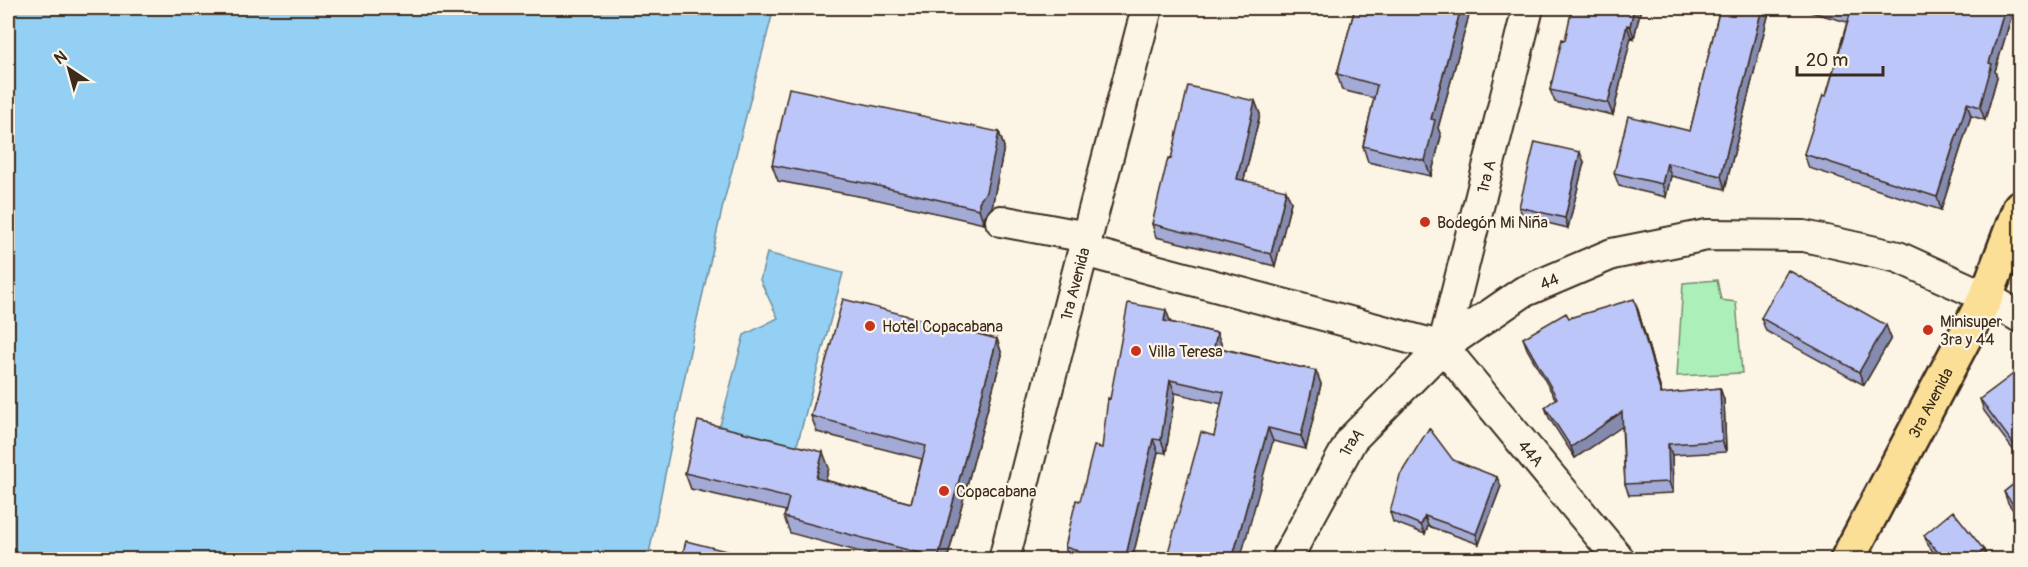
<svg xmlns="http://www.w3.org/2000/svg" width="2028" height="567" viewBox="0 0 2028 567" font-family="Pangolin,sans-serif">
<rect width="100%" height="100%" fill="#fcf5e5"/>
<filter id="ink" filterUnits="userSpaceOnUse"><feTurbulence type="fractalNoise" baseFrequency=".0167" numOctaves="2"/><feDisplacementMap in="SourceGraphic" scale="12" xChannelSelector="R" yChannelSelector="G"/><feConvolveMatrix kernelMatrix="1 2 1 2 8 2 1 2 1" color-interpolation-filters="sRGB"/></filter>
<g filter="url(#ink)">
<!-- green -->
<path fill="#adefb9" stroke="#748c6c" stroke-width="1.5" d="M1717,280L1721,300L1736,302L1742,373L1677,376L1683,283Z"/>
<!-- water -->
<path fill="#93d0f3" stroke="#708e9e" stroke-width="1.5" d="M8,8H774L724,201L692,341L648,559H8Z
M767,253L843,273L796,449L719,429L744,335L778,318L760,280Z"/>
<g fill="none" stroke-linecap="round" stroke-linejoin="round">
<!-- minor casing -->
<g stroke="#3b2a1e" stroke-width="34">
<g id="minor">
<path d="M1001,221L1087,237"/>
<path d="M1084,251L1443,347"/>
<path id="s1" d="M1443,347L1528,8"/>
<path id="s2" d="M1443,347L1620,560"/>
<path id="s3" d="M1004,560C1050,375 1099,191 1147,8"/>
<path id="s4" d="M1288,560L1289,554L1352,439L1443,347L1523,292L1612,254L1707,235L1804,236L1898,257L1986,297L2020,317"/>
</g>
</g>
<!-- major casing -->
<g stroke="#3b2a1e" stroke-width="38">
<g id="major">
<path id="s5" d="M1847,560L1986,297L2020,207"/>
</g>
</g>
<!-- minor -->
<use href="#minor" stroke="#fcf5e5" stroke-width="30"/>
<!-- major -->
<use href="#major" stroke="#fbdf96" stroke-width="33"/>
</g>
<!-- wall -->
<path fill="#a3aad5" stroke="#3b2a1e" stroke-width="1.5" d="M1355,8H1471L1438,128L1441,136L1431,176L1368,162L1363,146L1374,98L1342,90L1337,74Z
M1641,8L1634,38L1631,37L1613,115L1555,102L1550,90L1565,40Z
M1720,8H1770L1725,189L1671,176L1666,197L1619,186L1614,173L1690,131Z
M1796,8H2014L1995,71L1997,77L1985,120L1971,116L1941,210L1809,168L1804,154L1826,96L1847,22Z
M1255,101L1260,114L1244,180L1291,202L1275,266L1156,237L1152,224L1171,159Z
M999,132L1004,147L992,207L984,217V224L879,200L778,181L772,165Z
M1584,162L1568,228L1523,217L1519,207Z
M1166,310L1170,322L1217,333L1222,346L1221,348L1316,371L1321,384L1306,449L1273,441L1214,436L1222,404L1175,393L1166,453L1158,452L1132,560H1069L1065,547L1080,501L1102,448Z
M1638,310L1662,394L1720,388L1724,400L1726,452L1672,455L1673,493L1629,495L1625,484L1622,426L1575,458L1549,418L1545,407L1556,400L1527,349L1523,338L1569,318Z
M1761,318L1891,338L1864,385L1766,331Z
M997,339L1002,355L947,560H890L790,533L784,517L786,511L691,489L685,473L829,468L825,480L911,503L922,459L817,432L811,416Z
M2020,377V459L1984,411L1980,399Z
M1453,460L1501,486L1479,544L1428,526L1425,534L1393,522L1390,512Z
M2020,479V520L2008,503L2004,492Z
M1924,535L1988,560L1934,553L1928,545Z"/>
<!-- shaded-wall -->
<path fill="#848bae" stroke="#3b2a1e" stroke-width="1.5" d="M1461,8H1471L1438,128L1441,136L1431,176L1425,161L1431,119Z
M1634,8H1641L1634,38L1630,26Z
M1762,8H1770L1725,189L1721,176Z
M2005,8H2014L1995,71L1997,77L1985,120L1980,107L1989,63Z
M1627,25L1631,37L1613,115L1608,103Z
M1255,101L1260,114L1241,191L1237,179Z
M1967,103L1971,116L1941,210L1937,197Z
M999,132L1004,147L992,207L984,217V224L979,209V202Z
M1580,152L1584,162L1568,228L1565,218Z
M1667,163L1671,176L1666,197L1662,184Z
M1286,190L1291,202L1275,266L1271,254Z
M1634,299L1638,310L1665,405L1661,394Z
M1166,310L1171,323L1164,321Z
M1886,325L1891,338L1864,385L1859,372Z
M1217,333L1222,346L1219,360L1214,347Z
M997,339L1002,355L947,560H938V558Z
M1316,371L1321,384L1306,449L1301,436Z
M1170,380L1175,393L1166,453L1161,440Z
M1720,388L1724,400L1726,452L1722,441Z
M1622,412L1626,424L1575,458L1571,447Z
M1268,428L1273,441L1240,560H1232Z
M1153,439L1158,452L1132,560H1125Z
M1668,444L1672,455L1673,493L1669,482Z
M823,452L829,468L822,494L816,478Z
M1497,477L1501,486L1479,544L1476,534Z
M1425,516L1428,526L1425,534L1421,525Z
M1984,550L1988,560H1976V557Z"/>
<!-- building -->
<path fill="#bdc6f8" stroke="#3b2a1e" stroke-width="1.5" d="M1355,8H1461L1431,119L1435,120L1425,161L1363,146L1377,85L1337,74Z
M1572,8H1634L1630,26L1627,25L1608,103L1550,90L1562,39L1565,40Z
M1720,8H1762L1721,176L1667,163L1662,184L1614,173L1628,116L1690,131Z
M1837,8H2005L1989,63L1992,64L1980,107L1967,103L1937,197L1804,154L1823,95L1826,96L1851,11Z
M1188,86L1255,101L1237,179L1286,190L1271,254L1152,224L1168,158L1171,159Z
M789,88L999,132L986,192L979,202V209L874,185L772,165Z
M1535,142L1580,152L1565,218L1519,207Z
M1788,270L1886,325L1859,372L1761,318Z
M843,299L997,339L938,558L784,517L789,498L685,473L698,421L823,452L816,478L911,503L926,446L811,416Z
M1634,299L1661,394L1720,388L1722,441L1668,444L1669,482L1625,484L1622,412L1571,447L1545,407L1557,398L1523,338L1566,313L1569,318Z
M1128,303L1166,310L1164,321L1217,333L1214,347L1316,371L1301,436L1268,428L1232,560H1166L1201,432L1214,436L1224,392L1170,380L1161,440L1153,439L1125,560H1076L1078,551L1065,547L1076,500L1080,501L1094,446L1102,448L1108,398L1110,399Z
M2016,372L2020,377V453L1980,399Z
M1429,428L1453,460L1497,477L1476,534L1425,516L1421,525L1390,512L1400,475Z
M2020,479V514L2004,492Z
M1953,511L1984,550L1976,557L1977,560H1924L1937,551L1924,535Z
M686,541L762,560H681Z"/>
</g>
<!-- markers -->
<g fill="#c8321e" stroke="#fcf5e5" stroke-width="2">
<circle cx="1425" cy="222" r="6"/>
<circle cx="870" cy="326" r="6"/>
<circle cx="1928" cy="330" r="6"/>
<circle cx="1136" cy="351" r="6"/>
<circle cx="944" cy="491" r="6"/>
</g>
<g text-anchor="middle" stroke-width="4.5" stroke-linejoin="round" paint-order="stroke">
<!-- street labels -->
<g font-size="16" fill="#3b2a1e" stroke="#fcf5e5">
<text dy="6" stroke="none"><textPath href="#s1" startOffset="176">1ra A</textPath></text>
<text dy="6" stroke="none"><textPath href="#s4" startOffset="392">44</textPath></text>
<text dy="6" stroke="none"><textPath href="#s3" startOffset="285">1ra Avenida</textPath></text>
<text dy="6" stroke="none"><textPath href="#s5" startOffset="178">3ra Avenida</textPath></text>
<text dy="6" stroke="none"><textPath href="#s4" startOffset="134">1raA</textPath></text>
<text dy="6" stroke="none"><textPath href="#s2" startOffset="138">44A</textPath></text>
</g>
<!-- poi labels -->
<g font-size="16" fill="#3b2a1e" stroke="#fcf5e5" text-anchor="start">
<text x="1437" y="228">Bodegón Mi Niña</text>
<text x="1940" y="327">Minisuper<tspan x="1940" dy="18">3ra y 44</tspan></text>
<text x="882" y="332">Hotel Copacabana</text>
<text x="1148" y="357">Villa Teresa</text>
<text x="956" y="497">Copacabana</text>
</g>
</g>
<!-- margin -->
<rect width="2028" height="567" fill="none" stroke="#fcf5e5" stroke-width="30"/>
<rect x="15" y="15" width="1998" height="537" fill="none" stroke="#3b2a1e" stroke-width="2" filter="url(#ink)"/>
<!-- north arrow -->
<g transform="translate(69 69) rotate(324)" stroke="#fcf5e5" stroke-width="4.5" paint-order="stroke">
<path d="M0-4.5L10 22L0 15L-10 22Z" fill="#3b2a1e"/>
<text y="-9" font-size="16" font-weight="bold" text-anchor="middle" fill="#3b2a1e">N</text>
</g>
<!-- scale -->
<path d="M1797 66v9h86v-9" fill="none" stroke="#3b2a1e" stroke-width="3"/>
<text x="1806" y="66" font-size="18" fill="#3b2a1e" stroke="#fcf5e5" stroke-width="4.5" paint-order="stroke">20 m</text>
</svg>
